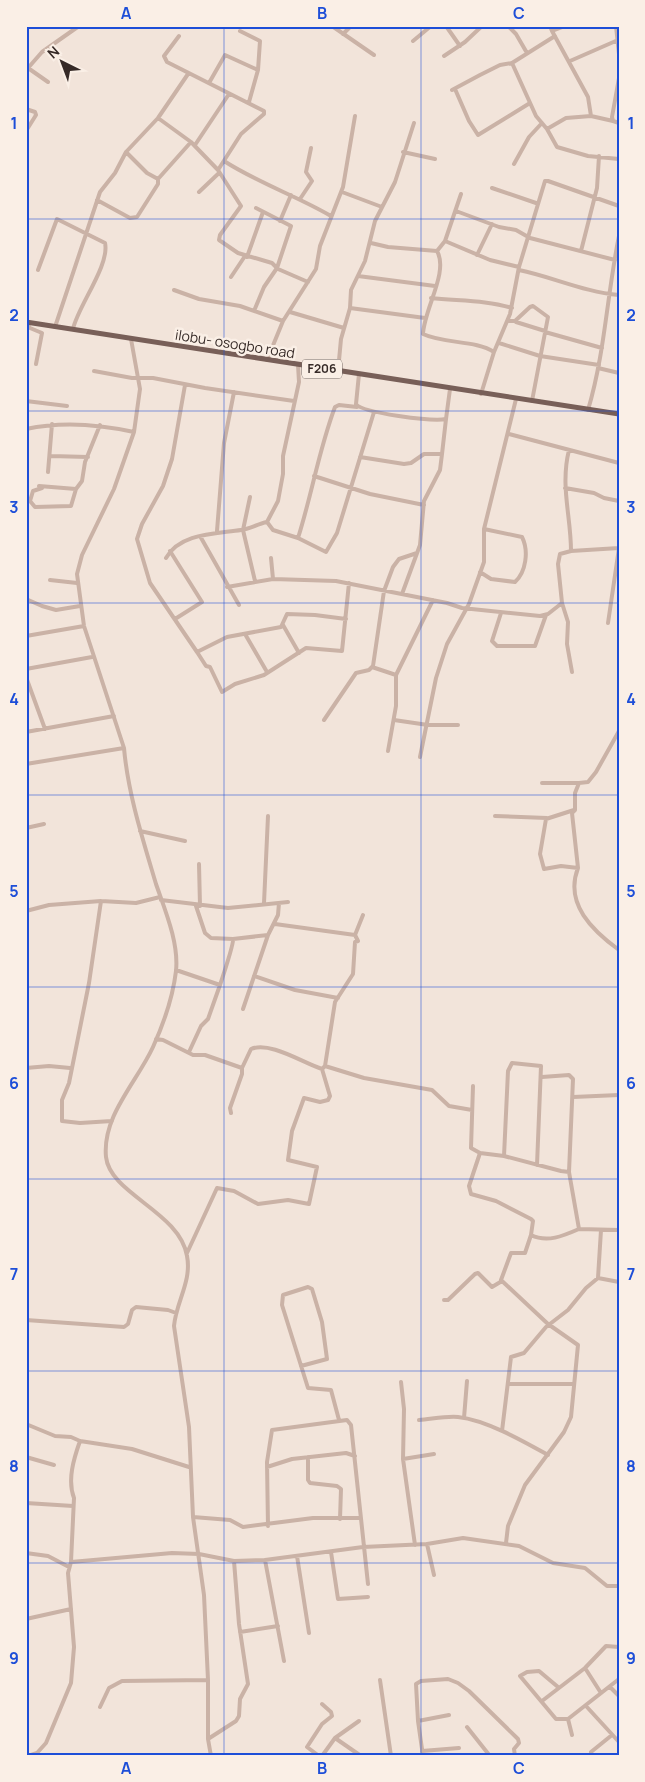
<svg xmlns="http://www.w3.org/2000/svg" width="645" height="1782" viewBox="0 0 645 1782" font-family="Manrope,sans-serif">
<rect width="100%" height="100%" fill="#f2e4da"/>
<g fill="none" stroke-linecap="round" stroke-linejoin="round">
<!-- minor -->
<path stroke="#cab2a6" stroke-width="4" d="M332,26L374,55
M446,26L460,46
M508,26L516,34L527,53
M550,26L552,31L565,26
M616,26L619,54
M240,31L260,41L258,70L249,102
M552,31L588,97L591,116L613,121
M343,34L351,26
M413,41L431,26
M444,56L465,42L482,26
M570,61L618,40
M512,63L536,116L547,129
M619,78L612,117L613,121L619,123
M48,82L28,68L42,52L79,26
M209,83L225,55L258,70
M455,89L469,121L478,135L530,103
M452,90L480,75L500,65L512,63L555,36
M26,109L35,112L36,115L26,131
M591,116L566,118L547,129L557,147L588,156L619,159
M158,118L191,142L218,170L241,134L264,114V111L167,62L164,56L179,36
M195,145L229,94
M126,152L147,173L158,179
M403,152L435,159
M224,161C258,183 297,196 331,216
M514,164L529,137L542,123
M218,170L241,206L220,235L219,240L238,253L272,263L278,269L308,282
M492,188L536,203
M199,192L219,173
M342,192L382,207
M300,199L312,181L306,172L311,148
M97,200L130,218L137,217L158,184V179L191,142
M456,211L499,227L516,230L530,238L615,260
M280,221L291,195
M445,241L490,260L519,267
M371,243L388,247L437,251L445,241L461,194
M437,251C449,272 424,309 423,334C444,344 476,340 494,352
M581,251L597,188L599,156
M477,255L492,224
M247,257L263,212
M38,270L57,219L105,243C110,265 78,306 73,329
M519,270C553,277 584,292 619,295
M358,276L435,286
M231,277L245,256
M174,290L199,299L240,306L283,321
M431,298C458,301 487,300 512,308
M350,308L425,318
M254,311L264,287L277,268L291,226L256,208
M290,312L344,328
M508,321H515L530,307L533,306L548,317L532,401
M26,322L30,328L42,333L36,364
M516,322L545,331
M55,327L100,192L115,173L126,152L158,118L188,74
M545,332L602,348
M131,339L140,389L134,432L114,489L82,555L77,574L84,626L124,748C128,794 143,840 156,884C165,910 179,943 176,971C173,996 163,1025 153,1047C137,1082 102,1116 106,1157C110,1194 180,1212 187,1256C192,1281 176,1302 174,1326L189,1427L193,1517L204,1595L208,1680V1739L211,1756
M499,343L540,356L599,365
M267,360L283,321L316,269L320,246L343,187L355,116
M598,368L619,373
M94,371L132,378H153L205,388L294,401
M338,371L341,339L350,308L351,290L365,261L375,221L395,182L414,123
M359,374L356,404C362,413 434,422 446,419L450,389
M185,385L172,459L163,486L142,524L137,539L150,583L197,652L227,637L281,627L287,614L315,615L346,619
M481,394L494,352L510,314L519,267L545,181H548L619,206
M26,401L67,406
M588,410C605,353 607,294 619,236
M26,429C62,421 98,424 134,432
M509,434L619,463
M569,450C560,486 571,516 571,551
M51,456L88,457
M360,457L404,464L411,463L424,454H442L446,419
M48,472L52,424
M314,476L370,494L424,505
M39,486L76,489L82,481L85,462L100,425
M42,488L33,491L30,501L35,507L71,506L76,489
M565,488L594,493L604,498L619,501
M250,497L243,530L255,581
M267,522L278,501L283,474V456L299,382L298,365
M217,531L224,443L234,392
M200,536L239,605
M298,538C312,494 319,449 335,407L339,405L357,407
M170,551L202,602L175,619
M166,558C180,533 215,534 241,530C250,529 257,524 267,522L273,530L298,538L326,552L337,533L374,412
M271,558L273,579
M480,572L491,579L515,582C526,572 529,551 522,537L484,529
M50,580L77,583
M227,587L273,579L336,581L447,603L462,608L540,616L548,614L562,603L558,564L560,554L571,551L619,548
M402,594L420,545L424,501L440,470L442,454
M26,599L42,606L56,610L80,606
M562,603L568,622L567,644L572,672
M501,613L492,641L497,646H535L546,615
M608,623L619,548
M283,625L299,653
M245,634L267,672
M26,636L84,626
M197,652L206,666L210,667L222,692L235,684L264,675L306,648L342,651L349,583
M372,667L396,675
M26,669L92,657
M26,677L45,729
M324,720L356,673L369,670L373,666L384,591L393,567L399,559L417,553
M394,720L428,725H458
M619,731L596,772L588,782L579,783L575,793V810L572,813L578,868C564,904 593,931 619,950
M26,732L114,716
M388,751L396,706V675L433,600
M420,757L436,678L447,644L469,604L484,562V529L516,399
M26,764L124,748
M542,783H579
M574,810L546,819L540,854L544,869L561,866L578,868
M495,816L547,818
M26,828L44,824
M140,831L185,841
M199,864L200,906
M161,900L228,908L288,902
M264,903L268,816
M196,906L205,933L211,938L233,939L268,935
M26,911L49,905L101,901
M275,924L355,935
M176,970L220,985C222,979 234,943 233,939
M254,976L295,990L338,998
M243,1009L268,935L278,915L279,903
M156,1039L163,1040L193,1055H205L242,1068V1074L230,1108L231,1113
M189,1052L201,1026L208,1019L220,985
M325,1066L364,1078L432,1090L449,1106L472,1110
M26,1068L49,1066L70,1068
M242,1068L251,1049C270,1041 303,1063 322,1069
M542,1077L569,1075L573,1079L569,1172
M473,1086L471,1148L480,1153L504,1156
M573,1097L619,1095
M112,1121L80,1123L62,1121V1100L69,1083L89,983L101,901L136,903L160,897
M480,1153L469,1186L471,1194L496,1201L531,1219L533,1221L531,1235C547,1243 563,1236 579,1229
M537,1165L541,1066L512,1063L508,1071L504,1156L561,1171L569,1172L579,1229L619,1230
M187,1253L217,1188L234,1191L258,1204L288,1200L309,1204L317,1167L288,1160L292,1131L304,1098L320,1102L328,1100L330,1096L322,1069L325,1066L335,1002L353,974L355,942L358,941L355,935L363,915
M598,1278L601,1230
M444,1300H448L475,1274L478,1273L492,1287L502,1281
M26,1320L124,1327L128,1324L132,1310L136,1307L168,1310L176,1313
M301,1366L327,1359L322,1322L312,1289L308,1287L283,1295L282,1305L308,1388L331,1390L339,1420
M401,1382L404,1409L403,1459L415,1545
M508,1384H574
M464,1418L467,1381
M419,1420C432,1419 445,1416 458,1417C486,1420 523,1441 548,1455
M26,1424L55,1436L71,1437L80,1441L132,1449L189,1467
M502,1431L511,1357L524,1353L546,1327L568,1310L586,1288L598,1278L619,1282
M26,1457L54,1465
M308,1457V1480L310,1483L337,1486L341,1489L340,1519
M403,1459L434,1454
M267,1467L292,1459L346,1453L355,1456
M26,1503L73,1506
M193,1517L230,1520L243,1527L313,1518H360
M268,1526L267,1462L272,1430L347,1420L351,1425L368,1584
M506,1543L508,1526L525,1485L564,1432L571,1417L578,1345L548,1324L501,1280L511,1253H525L531,1235
M427,1544L434,1575
M331,1552L338,1599L368,1597
M26,1553L48,1556L69,1567
M297,1556L309,1633
M265,1560L284,1661
M71,1562L74,1498C67,1480 74,1458 80,1441
M26,1619L71,1609
M240,1632L278,1626
M585,1668L601,1693
M380,1680L391,1756
M558,1687L539,1671L527,1672L520,1676L556,1719H568L619,1679
M610,1687L619,1696
M542,1701L585,1668L606,1646L619,1647
M586,1706L619,1742
M100,1707L109,1688L122,1681L208,1680
M568,1719L572,1735
M418,1721L449,1715
M467,1727L490,1756
M335,1738L361,1756
M208,1739L236,1721L239,1716L240,1699L248,1684L239,1624L234,1561
M422,1751L459,1748
M591,1752L612,1735
M28,1756L37,1753L46,1743L71,1683L74,1647L68,1573L71,1562L172,1553L199,1554L234,1561L265,1560L363,1547L427,1544L463,1538L519,1546L553,1563L585,1568L607,1586H619
M319,1756L307,1747L322,1724L332,1716L331,1712L322,1704
M322,1756L335,1738L359,1721
M423,1756L418,1721L416,1684L421,1681L448,1679L458,1683L469,1691L518,1739L519,1743L514,1749L515,1756"/>
<!-- major -->
<path stroke="#785f58" stroke-width="5" d="M26,322L619,414"/>
</g>
<!-- grid -->
<path fill="none" stroke="#1d4ed8" stroke-width="1" stroke-opacity="0.55" d="M224,26V1756M421,26V1756M26,219H619M26,411H619M26,603H619M26,795H619M26,987H619M26,1179H619M26,1371H619M26,1563H619"/>
<g text-anchor="middle" stroke-width="5" stroke-linejoin="round" paint-order="stroke">
<!-- shield labels -->
<rect fill="#faefe6" stroke="#716560" stroke-width="1" x="302" y="359.5" width="40" height="19" rx="4"/>
<g font-size="12" font-weight="bold" fill="#362a27">
<text x="322" y="373">F206</text>
</g>
<!-- street labels -->
<g font-size="14" fill="#362a27" stroke="#faefe6">
<text transform="translate(235 344) rotate(9)" y="5">ilobu- osogbo road</text>
</g>
</g>
<!-- border -->
<rect width="645" height="1782" fill="none" stroke="#faefe6" stroke-width="55"/>
<!-- north arrow -->
<g transform="translate(62 62) rotate(318)" stroke="#faefe6" stroke-width="4" paint-order="stroke">
<path d="M0-4L9 19L0 12L-9 19Z" fill="#362a27"/>
<text y="-8" font-size="14" font-weight="bold" text-anchor="middle" fill="#362a27">N</text>
</g>
<rect x="28" y="28" width="590" height="1726" fill="none" stroke="#1d4ed8" stroke-width="2"/>
<g font-size="16" text-anchor="middle" font-weight="bold" fill="#1d4ed8">
<text x="126" y="19">A</text>
<text x="322" y="19">B</text>
<text x="519" y="19">C</text>
<text x="14" y="129">1</text>
<text x="631" y="129">1</text>
<text x="14" y="321">2</text>
<text x="631" y="321">2</text>
<text x="14" y="513">3</text>
<text x="631" y="513">3</text>
<text x="14" y="705">4</text>
<text x="631" y="705">4</text>
<text x="14" y="897">5</text>
<text x="631" y="897">5</text>
<text x="14" y="1089">6</text>
<text x="631" y="1089">6</text>
<text x="14" y="1280">7</text>
<text x="631" y="1280">7</text>
<text x="14" y="1472">8</text>
<text x="631" y="1472">8</text>
<text x="14" y="1664">9</text>
<text x="631" y="1664">9</text>
<text x="126" y="1774">A</text>
<text x="322" y="1774">B</text>
<text x="519" y="1774">C</text>
</g>
</svg>
